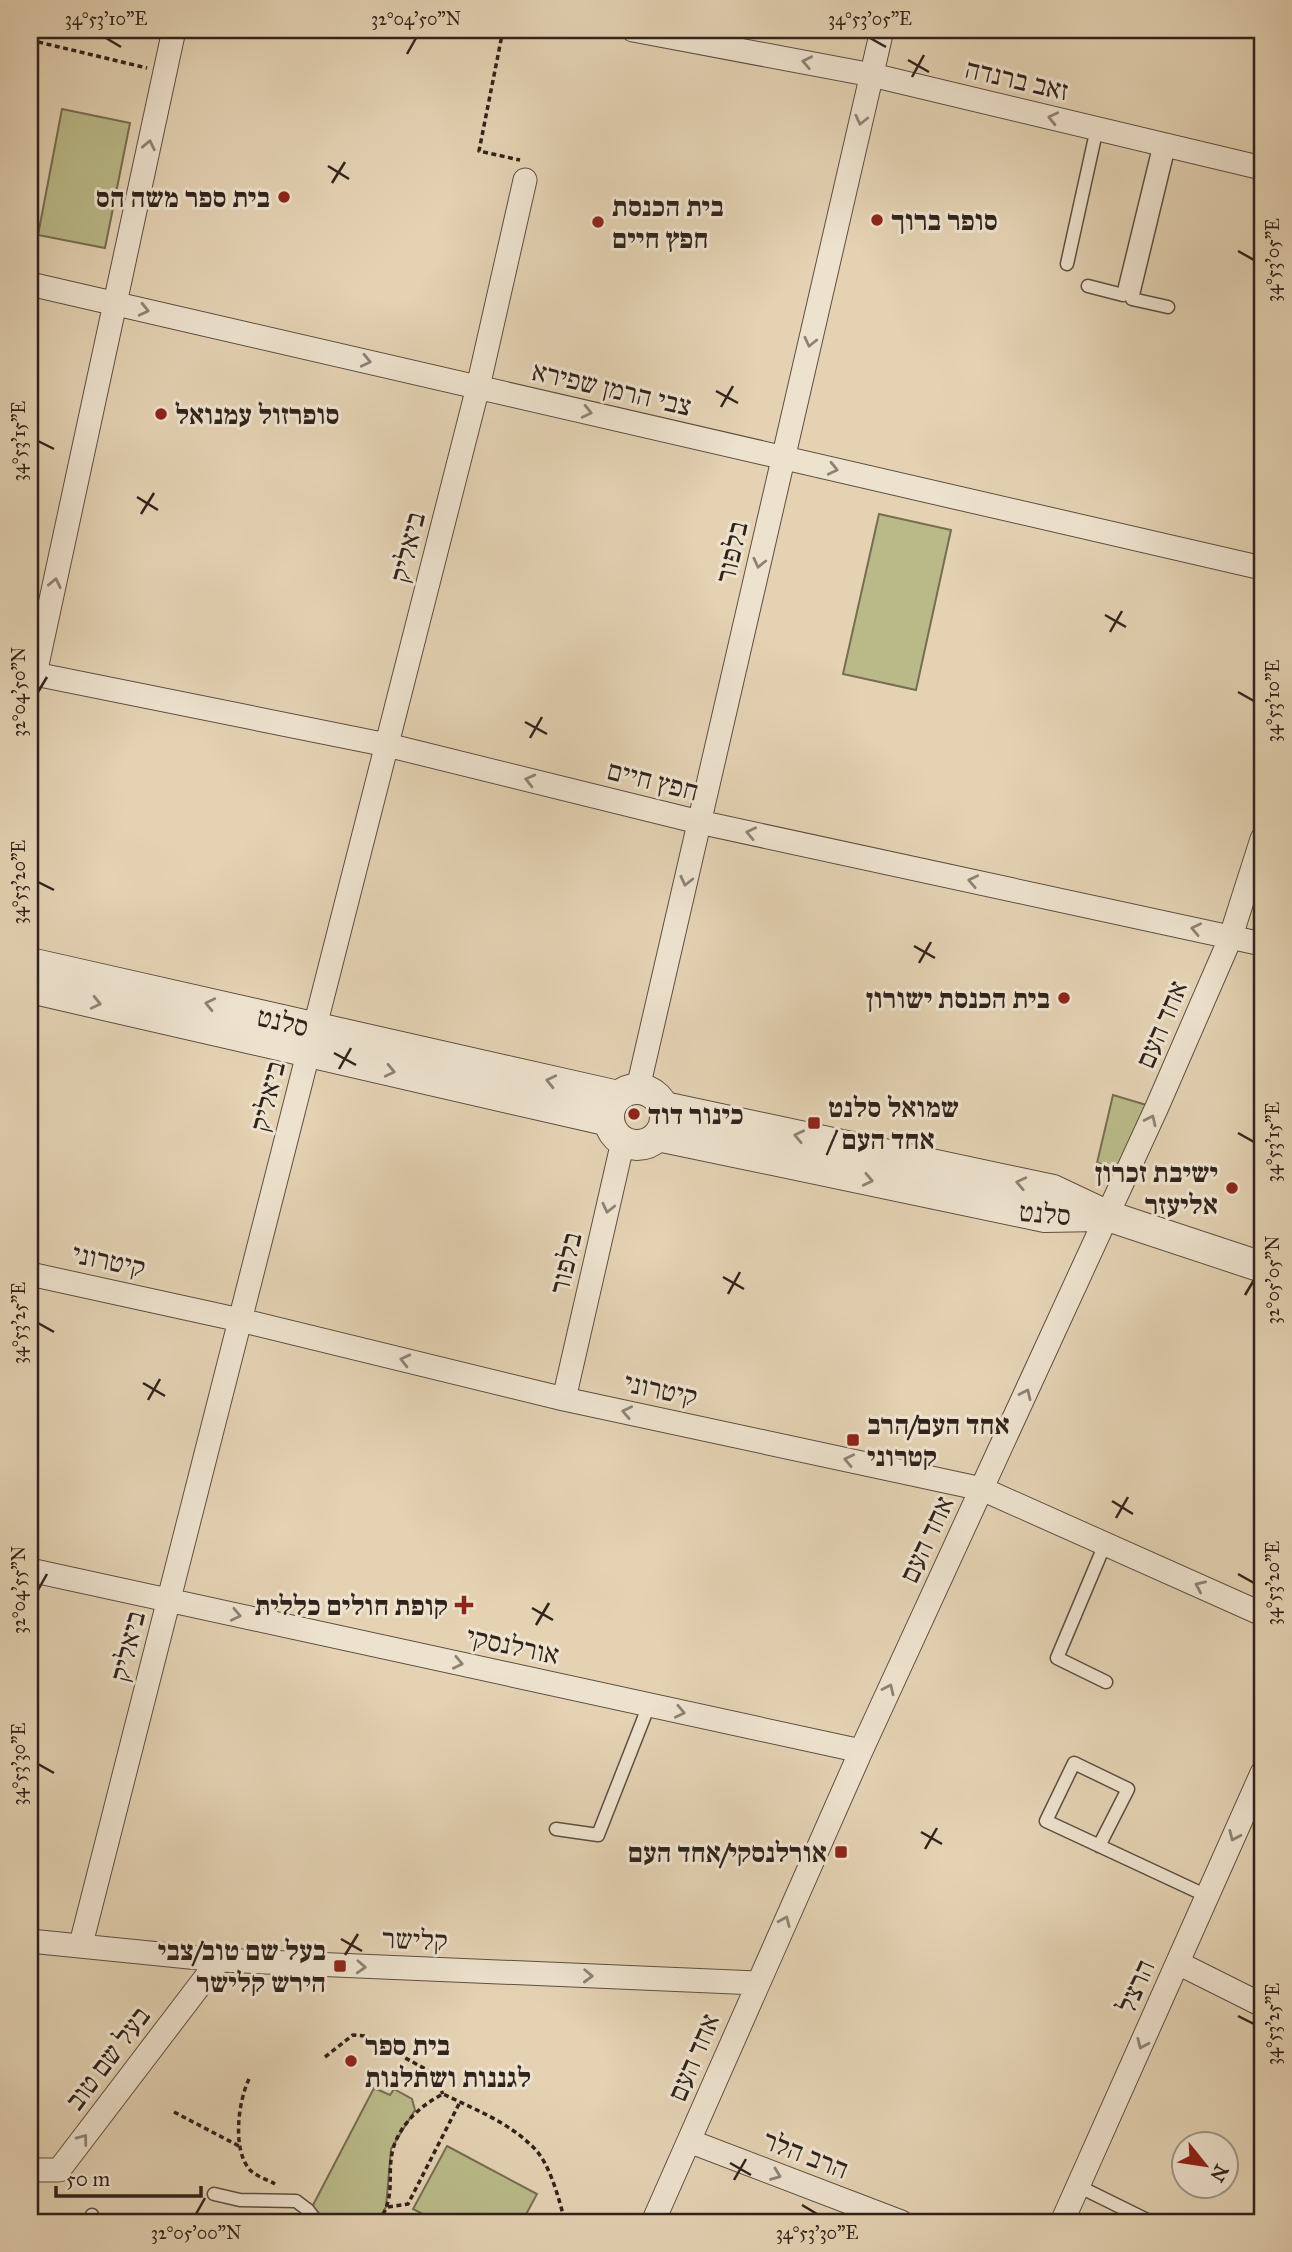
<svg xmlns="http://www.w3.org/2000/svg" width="1292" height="2252" viewBox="0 0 1292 2252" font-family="'IM FELL Great Primer','Frank Ruhl Libre',serif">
<rect width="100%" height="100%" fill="#e4d2b3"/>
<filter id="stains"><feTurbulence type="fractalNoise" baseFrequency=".00286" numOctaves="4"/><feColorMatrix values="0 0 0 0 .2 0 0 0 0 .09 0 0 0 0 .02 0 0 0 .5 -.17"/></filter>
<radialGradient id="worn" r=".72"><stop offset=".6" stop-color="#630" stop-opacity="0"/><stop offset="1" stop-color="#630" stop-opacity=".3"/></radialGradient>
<!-- green -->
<path fill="#baba89" stroke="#756e52" stroke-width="2" d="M62,109L130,123L105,248L38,235Z
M879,514L951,530L916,690L843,674Z
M1113,1095L1153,1107L1125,1170L1097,1163Z
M374,2088L390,2095L394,2089L412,2099L415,2110L391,2149L386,2207L377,2222H322L312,2207Z
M447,2146L537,2194L522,2222H438L413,2209Z"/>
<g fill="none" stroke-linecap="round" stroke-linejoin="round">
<!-- service casing -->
<g stroke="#5d4f42" stroke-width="15">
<path id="service" d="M1067,264L1097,128
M1088,286L1123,295L1160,143
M1168,307L1132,299L1169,146
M1105,1544L1057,1658L1106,1682
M556,1829L598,1835L649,1705
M1099,1846L1128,1789L1074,1763L1046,1821L1207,1896
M1078,2186L1151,2222
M214,2194L240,2200L296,2201L308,2210L317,2222
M92,2215L95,2222"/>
</g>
<!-- minor casing -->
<g stroke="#5d4f42" stroke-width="25">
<path id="minor" d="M633,30L872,75L1262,168
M30,284L1262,568
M30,673L387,745L699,822L1262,944
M35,674L174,30
M638,1088L882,30
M30,1274L240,1320L564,1399L982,1489L1262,1614
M564,1399L623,1141
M30,1570L861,1751
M30,1941L219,1960L757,1983
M81,1944L478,387L525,180
M1178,1963L1262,2005
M689,2141L901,2222
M30,2170H59L219,1960
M653,2222L861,1751L1157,1107L1230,939L1262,839
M1062,2222L1262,1773"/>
</g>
<!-- tertiary casing -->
<g stroke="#5d4f42" stroke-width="32">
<path id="tertiary" d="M30,963L618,1096
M30,988L609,1121
M609 1117a28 28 0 1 1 56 0a28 28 0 1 1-56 0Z
M664,1107L1053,1190L1108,1216L1262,1267
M658,1136L1045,1217L1100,1216"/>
</g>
<!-- path -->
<path stroke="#30231c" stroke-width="3.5" stroke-dasharray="5 3.5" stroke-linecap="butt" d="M503,30L479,151L520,160
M30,40L147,68
M325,2057L353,2035L365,2036L431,2072L443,2094
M249,2079C238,2102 232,2150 250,2170C256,2176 268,2180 275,2184
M174,2112L239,2146
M388,2207L408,2204L460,2102
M379,2222C397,2193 386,2177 393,2149C400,2124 421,2105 443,2094C474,2109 508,2122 533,2147C550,2163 559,2199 565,2222"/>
<!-- service -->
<use href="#service" stroke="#ede2ce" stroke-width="12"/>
<!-- minor -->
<use href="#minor" stroke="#ede2ce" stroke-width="23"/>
<!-- tertiary -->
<use href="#tertiary" stroke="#ede2ce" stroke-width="30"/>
</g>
<!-- one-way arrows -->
<defs><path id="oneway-chevron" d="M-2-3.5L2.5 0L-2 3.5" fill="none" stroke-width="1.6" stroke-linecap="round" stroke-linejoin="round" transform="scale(1.75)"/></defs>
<g stroke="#8e8275">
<use href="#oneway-chevron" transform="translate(807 62) rotate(-169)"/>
<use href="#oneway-chevron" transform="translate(1053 118) rotate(-167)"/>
<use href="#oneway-chevron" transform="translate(861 120) rotate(103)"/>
<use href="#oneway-chevron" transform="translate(149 145) rotate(-78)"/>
<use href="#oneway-chevron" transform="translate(144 310) rotate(13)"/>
<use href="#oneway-chevron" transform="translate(810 342) rotate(103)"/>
<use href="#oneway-chevron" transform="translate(366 361) rotate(13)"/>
<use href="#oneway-chevron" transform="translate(587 412) rotate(13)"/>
<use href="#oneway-chevron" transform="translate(833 469) rotate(13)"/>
<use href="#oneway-chevron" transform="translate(759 563) rotate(103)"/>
<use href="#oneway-chevron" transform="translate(55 583) rotate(-78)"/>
<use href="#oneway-chevron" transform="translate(530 780) rotate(-166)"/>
<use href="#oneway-chevron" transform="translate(751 833) rotate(-168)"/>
<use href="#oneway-chevron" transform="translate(686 881) rotate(103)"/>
<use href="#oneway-chevron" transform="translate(973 881) rotate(-168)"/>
<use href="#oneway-chevron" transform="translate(1196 929) rotate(-168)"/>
<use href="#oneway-chevron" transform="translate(96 1003) rotate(13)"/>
<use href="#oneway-chevron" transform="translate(210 1004) rotate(-167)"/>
<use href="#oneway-chevron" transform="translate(390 1071) rotate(13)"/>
<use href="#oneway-chevron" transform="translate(551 1081) rotate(-167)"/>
<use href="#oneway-chevron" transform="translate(1151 1120) rotate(-65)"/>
<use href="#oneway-chevron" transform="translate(799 1136) rotate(-168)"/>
<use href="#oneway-chevron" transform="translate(868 1180) rotate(12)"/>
<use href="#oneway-chevron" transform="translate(1021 1183) rotate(-168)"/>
<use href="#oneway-chevron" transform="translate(608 1208) rotate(103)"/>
<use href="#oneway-chevron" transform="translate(405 1360) rotate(-166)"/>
<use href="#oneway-chevron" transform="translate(1026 1394) rotate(-65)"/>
<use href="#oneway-chevron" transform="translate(627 1412) rotate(-168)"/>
<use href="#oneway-chevron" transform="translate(849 1460) rotate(-168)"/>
<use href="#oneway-chevron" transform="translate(1200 1586) rotate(-156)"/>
<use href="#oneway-chevron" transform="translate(236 1615) rotate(12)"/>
<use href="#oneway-chevron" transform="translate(458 1663) rotate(12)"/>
<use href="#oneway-chevron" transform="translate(889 1689) rotate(-65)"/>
<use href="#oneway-chevron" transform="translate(680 1712) rotate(12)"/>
<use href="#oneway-chevron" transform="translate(1234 1836) rotate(114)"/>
<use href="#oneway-chevron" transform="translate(785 1921) rotate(-66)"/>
<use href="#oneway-chevron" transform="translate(361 1967) rotate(3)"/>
<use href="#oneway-chevron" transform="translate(588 1976) rotate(2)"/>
<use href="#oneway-chevron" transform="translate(1142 2044) rotate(114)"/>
<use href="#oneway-chevron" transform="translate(83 2139) rotate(-53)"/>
<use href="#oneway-chevron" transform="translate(776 2175) rotate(21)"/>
</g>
<!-- ticks -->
<path fill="none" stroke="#30231c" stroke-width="2.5" d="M106,38L121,47M870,38L886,47M407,54L416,38M908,60L929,72M912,77L924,55M328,166L349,179M332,183L345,162M1238,251L1254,260M716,391L738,403M721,407L733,386M38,441L54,449M137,497L158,510M141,514L154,493M1105,615L1126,627M1110,632L1122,611M38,692L47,677M1238,692L1254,701M525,722L547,734M530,738L542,717M38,882L54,890M914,946L935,958M919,963L931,942M334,1053L356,1065M339,1069L351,1048M1238,1133L1254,1142M723,1277L744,1289M728,1294L740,1272M1245,1295L1254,1280M38,1323L54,1332M143,1383L165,1396M148,1400L160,1379M1112,1501L1133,1514M1116,1518L1128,1497M1238,1574L1254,1583M38,1590L47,1574M532,1608L553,1620M536,1625L549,1603M38,1764L54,1773M921,1832L942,1844M925,1849L937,1828M341,1939L362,1951M345,1955L358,1934M1238,2016L1254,2024M730,2163L751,2175M734,2180L746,2159M802,2205L817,2214M196,2214L205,2198"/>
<!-- markers -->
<g fill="#8f2418" stroke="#ede2ce" stroke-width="2.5">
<circle cx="284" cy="197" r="7"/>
<circle cx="877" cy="220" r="7"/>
<circle cx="598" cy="222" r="7"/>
<circle cx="161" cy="414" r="7"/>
<circle cx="1064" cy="998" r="7"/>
<circle cx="634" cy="1114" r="7"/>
<rect x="807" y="1116" width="14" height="14" rx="3.5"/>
<circle cx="1232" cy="1188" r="7"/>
<rect x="846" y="1433" width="14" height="14" rx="3.5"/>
<path d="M460.5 1594.5h7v7h7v7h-7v7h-7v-7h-7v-7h7z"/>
<rect x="834" y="1845" width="14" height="14" rx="3.5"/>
<rect x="333" y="1959" width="14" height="14" rx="3.5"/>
<circle cx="351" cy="2061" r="7"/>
</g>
<g text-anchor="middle" stroke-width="6" stroke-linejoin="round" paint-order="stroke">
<!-- street labels -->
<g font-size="28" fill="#30231c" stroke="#ede2ce">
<text transform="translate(1017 79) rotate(13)" y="10">זאב ברנדה</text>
<text transform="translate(612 388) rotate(13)" y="10">צבי הרמן שפירא</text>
<text transform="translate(407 547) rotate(-76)" y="10">ביאליק</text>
<text transform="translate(731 552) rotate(-77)" y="10">בלפור</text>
<text transform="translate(653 780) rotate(14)" y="10">חפץ חיים</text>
<text transform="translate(283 1021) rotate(13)" y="10">סלנט</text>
<text transform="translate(1161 1024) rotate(-67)" y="10">אחד העם</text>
<text transform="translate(267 1096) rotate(-76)" y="10">ביאליק</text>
<text transform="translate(1045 1213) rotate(5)" y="10">סלנט</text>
<text transform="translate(109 1260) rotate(12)" y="10">קיטרוני</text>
<text transform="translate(565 1263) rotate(-77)" y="10">בלפור</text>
<text transform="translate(661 1389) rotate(12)" y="10">קיטרוני</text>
<text transform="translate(926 1539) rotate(-65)" y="10">אחד העם</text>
<text transform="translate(513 1645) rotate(12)" y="10">אורלנסקי</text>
<text transform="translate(127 1646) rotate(-76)" y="10">ביאליק</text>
<text transform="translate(415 1939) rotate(2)" y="10">קלישר</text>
<text transform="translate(1135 1986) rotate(-66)" y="10">הרצל</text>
<text transform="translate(693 2057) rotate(-67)" y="10">אחד העם</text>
<text transform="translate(107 2058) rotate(-53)" y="10">בעל שם טוב</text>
<text transform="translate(806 2154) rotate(21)" y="10">הרב הלר</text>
</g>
<!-- poi labels -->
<g font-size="28" font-weight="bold" fill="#30231c" stroke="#ede2ce" text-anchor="start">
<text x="270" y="207" text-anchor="end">בית ספר משה הס</text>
<text x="612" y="216">בית הכנסת<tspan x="612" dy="32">חפץ חיים</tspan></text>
<text x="891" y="230">סופר ברוך</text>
<text x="175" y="424">סופרזול עמנואל</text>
<text x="1050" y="1008" text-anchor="end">בית הכנסת ישורון</text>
<text x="828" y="1117">שמואל סלנט<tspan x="828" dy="32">/ אחד העם</tspan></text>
<text x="648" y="1124">כינור דוד</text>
<text x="1218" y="1182" text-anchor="end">ישיבת זכרון<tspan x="1218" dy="32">אליעזר</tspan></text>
<text x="867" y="1434">אחד העם/הרב<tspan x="867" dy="32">קטרוני</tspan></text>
<text x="448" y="1615" text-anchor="end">קופת חולים כללית</text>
<text x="827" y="1862" text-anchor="end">אורלנסקי/אחד העם</text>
<text x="326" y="1960" text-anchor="end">בעל שם טוב/צבי<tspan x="326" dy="32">הירש קלישר</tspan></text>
<text x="365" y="2055">בית ספר<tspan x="365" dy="32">לגננות ושתלנות</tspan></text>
</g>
</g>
<!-- margin -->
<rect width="1292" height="2252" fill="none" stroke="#e4d2b3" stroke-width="77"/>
<!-- north arrow -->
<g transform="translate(1205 2165) rotate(120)"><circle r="33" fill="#ede2ce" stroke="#a19687" stroke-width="2"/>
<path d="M0-5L12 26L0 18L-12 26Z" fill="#8f2418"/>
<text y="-10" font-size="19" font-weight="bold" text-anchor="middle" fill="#30231c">N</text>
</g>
<!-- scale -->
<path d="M56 2186v10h145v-10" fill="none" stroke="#30231c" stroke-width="3.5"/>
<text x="66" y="2186" font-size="21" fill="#30231c" stroke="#ede2ce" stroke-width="5" paint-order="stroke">50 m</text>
<rect x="38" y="38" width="1216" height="2176" fill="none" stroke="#30231c" stroke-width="2.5"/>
<g font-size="18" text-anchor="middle" fill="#30231c">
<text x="106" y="25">34°53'10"E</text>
<text x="416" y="25">32°04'50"N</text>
<text x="870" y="25">34°53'05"E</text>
<text transform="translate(1273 260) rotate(-90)" y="6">34°53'05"E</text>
<text transform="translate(19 441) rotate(-90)" y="6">34°53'15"E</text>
<text transform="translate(19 692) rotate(-90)" y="6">32°04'50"N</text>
<text transform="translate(1273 701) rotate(-90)" y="6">34°53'10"E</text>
<text transform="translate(19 882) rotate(-90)" y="6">34°53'20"E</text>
<text transform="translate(1273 1142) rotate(-90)" y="6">34°53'15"E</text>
<text transform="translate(1273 1280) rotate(-90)" y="6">32°05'05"N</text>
<text transform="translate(19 1323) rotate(-90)" y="6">34°53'25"E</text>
<text transform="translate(1273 1583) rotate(-90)" y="6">34°53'20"E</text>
<text transform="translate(19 1590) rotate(-90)" y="6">32°04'55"N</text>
<text transform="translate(19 1764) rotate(-90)" y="6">34°53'30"E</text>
<text transform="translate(1273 2024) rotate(-90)" y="6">34°53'25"E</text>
<text x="196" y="2239">32°05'00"N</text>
<text x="817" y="2239">34°53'30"E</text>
</g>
<rect width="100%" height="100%" filter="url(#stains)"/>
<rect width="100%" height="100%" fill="url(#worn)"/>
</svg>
